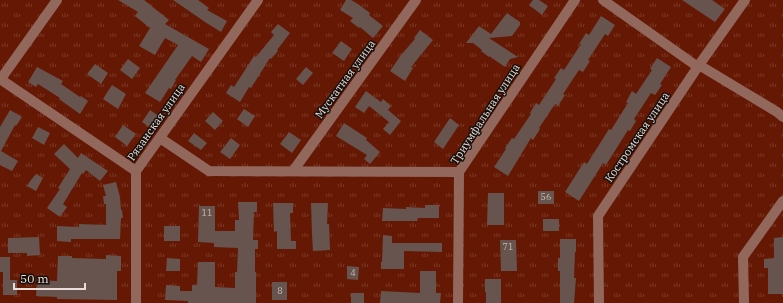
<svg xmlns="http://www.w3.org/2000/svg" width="783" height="303" viewBox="0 0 783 303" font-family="'IBM Plex Serif',serif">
<defs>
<pattern id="grass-tufts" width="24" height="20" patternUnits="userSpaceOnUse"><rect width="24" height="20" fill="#651904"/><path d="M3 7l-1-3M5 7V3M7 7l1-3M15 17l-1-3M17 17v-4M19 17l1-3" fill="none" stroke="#7b3a28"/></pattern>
</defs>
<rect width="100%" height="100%" fill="#35231e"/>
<!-- grass -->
<path fill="url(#grass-tufts)" d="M0,0H783V303H0Z"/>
<!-- building -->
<path fill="#68544e" d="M118,0H144L169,20L165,24L209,49L201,62L192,56L175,80H176L171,89L169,88L160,102L145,93L178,45L165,38L155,55L139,46L150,28L135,16L138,12Z
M173,0H198L209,8L207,10L227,21L221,32L208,24Z
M346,0H351L358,4L370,13L369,15L383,26L373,38L360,27L359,28L350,21L353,18L340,10Z
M533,0H539L548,6L542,15L529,5Z
M682,0H712L725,9L715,22Z
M507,13L520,22V25L512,36L489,38L518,57L510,59L505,67L489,56V57L481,51L482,50L473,43H466L479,26L491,34Z
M601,16L615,25L608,36L605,34L588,60L590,61L583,72L579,70L563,94L565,95L558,106L555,104L539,128L540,129L533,140L531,138L508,176L494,167L506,149L505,148L512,138L514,139L531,114L530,113L536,103L539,105L556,79L554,78L561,68L564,70L581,44H579L586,33L589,35Z
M278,24L290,33L277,50L278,51L271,59L270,58L251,88L249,87L240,102L226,93L231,85L234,87L254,56L256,57L274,35L271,32Z
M420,30L433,40L411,67L413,68L405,81L390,71L401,55L415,39L414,38Z
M341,41L352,49L344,61L332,53Z
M657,58L671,67L660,84L662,85L655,95L651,93L634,119L636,121L630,131L628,130L606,165L603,163L579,201L565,192L584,162L587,164L609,129L611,130L628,103L626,102L632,91L636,94L652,70L650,69Z
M128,59L140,68L132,79L120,70Z
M95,64L108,73L101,84L87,74Z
M37,67L63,81L61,84L80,97L81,96L88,101L80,114L59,99L60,98L38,84L36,87L28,82Z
M306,67L313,73L303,85L296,79Z
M112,85L126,94L118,109L103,99Z
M366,91L381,102L383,99L391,106L388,110L401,121L390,135L383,129L389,122L369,106L364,113L355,107Z
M244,109L255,116L248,127L237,119Z
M10,110L22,117L16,126L15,125L1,151L18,161L12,171L0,165V127Z
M150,110L163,119L155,131L142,122Z
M213,112L223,121L215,130L205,121Z
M450,118L459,125L443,149L434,142Z
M344,123L367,138L366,140L380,152L370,164L364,159L367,155L336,136Z
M123,125L136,134L127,146L115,137Z
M38,127L50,133L44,145L32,138Z
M289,132L301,140L292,153L280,144Z
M194,133L207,143L201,150L188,141Z
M231,138L240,145L230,159L220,152Z
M64,144L78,158L81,153L108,171L100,181L86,170L83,174L82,173L63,204L67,207L60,217L47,208L60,189L58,188L70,169L54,154Z
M36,174L43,178L36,191L27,186L31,180Z
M116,182L120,197L121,210H122L123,218H121L120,239H71V242L57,241V226L79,227V224L106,225V204H104L103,196H106L103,185Z
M538,191H554V204H538Z
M488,193H504V225H487Z
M238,202H257V212H254L253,240H258V249H255V272H256V303H188V301L165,300L166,285L180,286V291H192V285H197L198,262H215V287L235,288V272H237L238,248L214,247V243L198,242L199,206H215V231H235V220H239Z
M273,203H293V213H290L291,241H296V249H277V231L274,232Z
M311,203H328L327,224H329L330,250L313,251L312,234Z
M425,205H439V218H418L417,221H382L383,208L406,209V207L425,208Z
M543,219H559V231H543Z
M164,226H180V241H164Z
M383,235L392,236V243H442V252L404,251V269H381V262H382Z
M39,237L40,255L27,256V253H8V238Z
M783,237V294H768V268H764V259L774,258V238Z
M560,239H576V252H575L574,278H576L574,303H560V271H558V258H560Z
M500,240H516L517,271H501Z
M106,255L121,256V271H117V300L57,299V297L36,296L37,280L57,281L58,256H72V258L106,259Z
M0,257H10V280H17V295H3V272H0Z
M167,258L180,259V271H166Z
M347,266L359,267L358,280L347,279Z
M420,271H436V293H441L440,303H380L381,291L420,293Z
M485,279H501V303H486V292H485Z
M272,282H287V300H272Z
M351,293H364V303H351Z"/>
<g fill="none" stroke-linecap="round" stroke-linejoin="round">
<!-- minor -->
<path stroke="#92685d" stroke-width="10" d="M603,0L698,67
M699,65L777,112L783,117
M0,79L136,171
M0,80L57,0
M160,138L209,171L459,172
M293,171L416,0
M136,303V171L258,0
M458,303L459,172L575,0
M599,303L598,216L699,65L745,0
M744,303L743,257L783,201"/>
</g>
<g text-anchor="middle" stroke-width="3" stroke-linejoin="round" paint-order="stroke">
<!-- number labels -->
<g font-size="9" fill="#c9bbb6">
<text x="546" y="200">56</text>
<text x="207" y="216">11</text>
<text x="508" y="250">71</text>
<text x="353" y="276">4</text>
<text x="280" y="294">8</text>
</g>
<!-- street labels -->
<g font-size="11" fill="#e9ddd9" stroke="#170f0c">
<text transform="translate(345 79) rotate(-54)" y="4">Мускатная улица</text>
<text transform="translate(485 114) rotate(-57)" y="4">Триумфальная улица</text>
<text transform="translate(156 122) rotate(-55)" y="4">Рязанская улица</text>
<text transform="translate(637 137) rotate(-56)" y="4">Костромская улица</text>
</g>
</g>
<!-- scale -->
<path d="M14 283v6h71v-6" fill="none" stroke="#e9ddd9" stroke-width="2"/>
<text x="20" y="283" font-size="12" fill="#e9ddd9" stroke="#170f0c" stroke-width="3" paint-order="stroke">50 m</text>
</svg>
